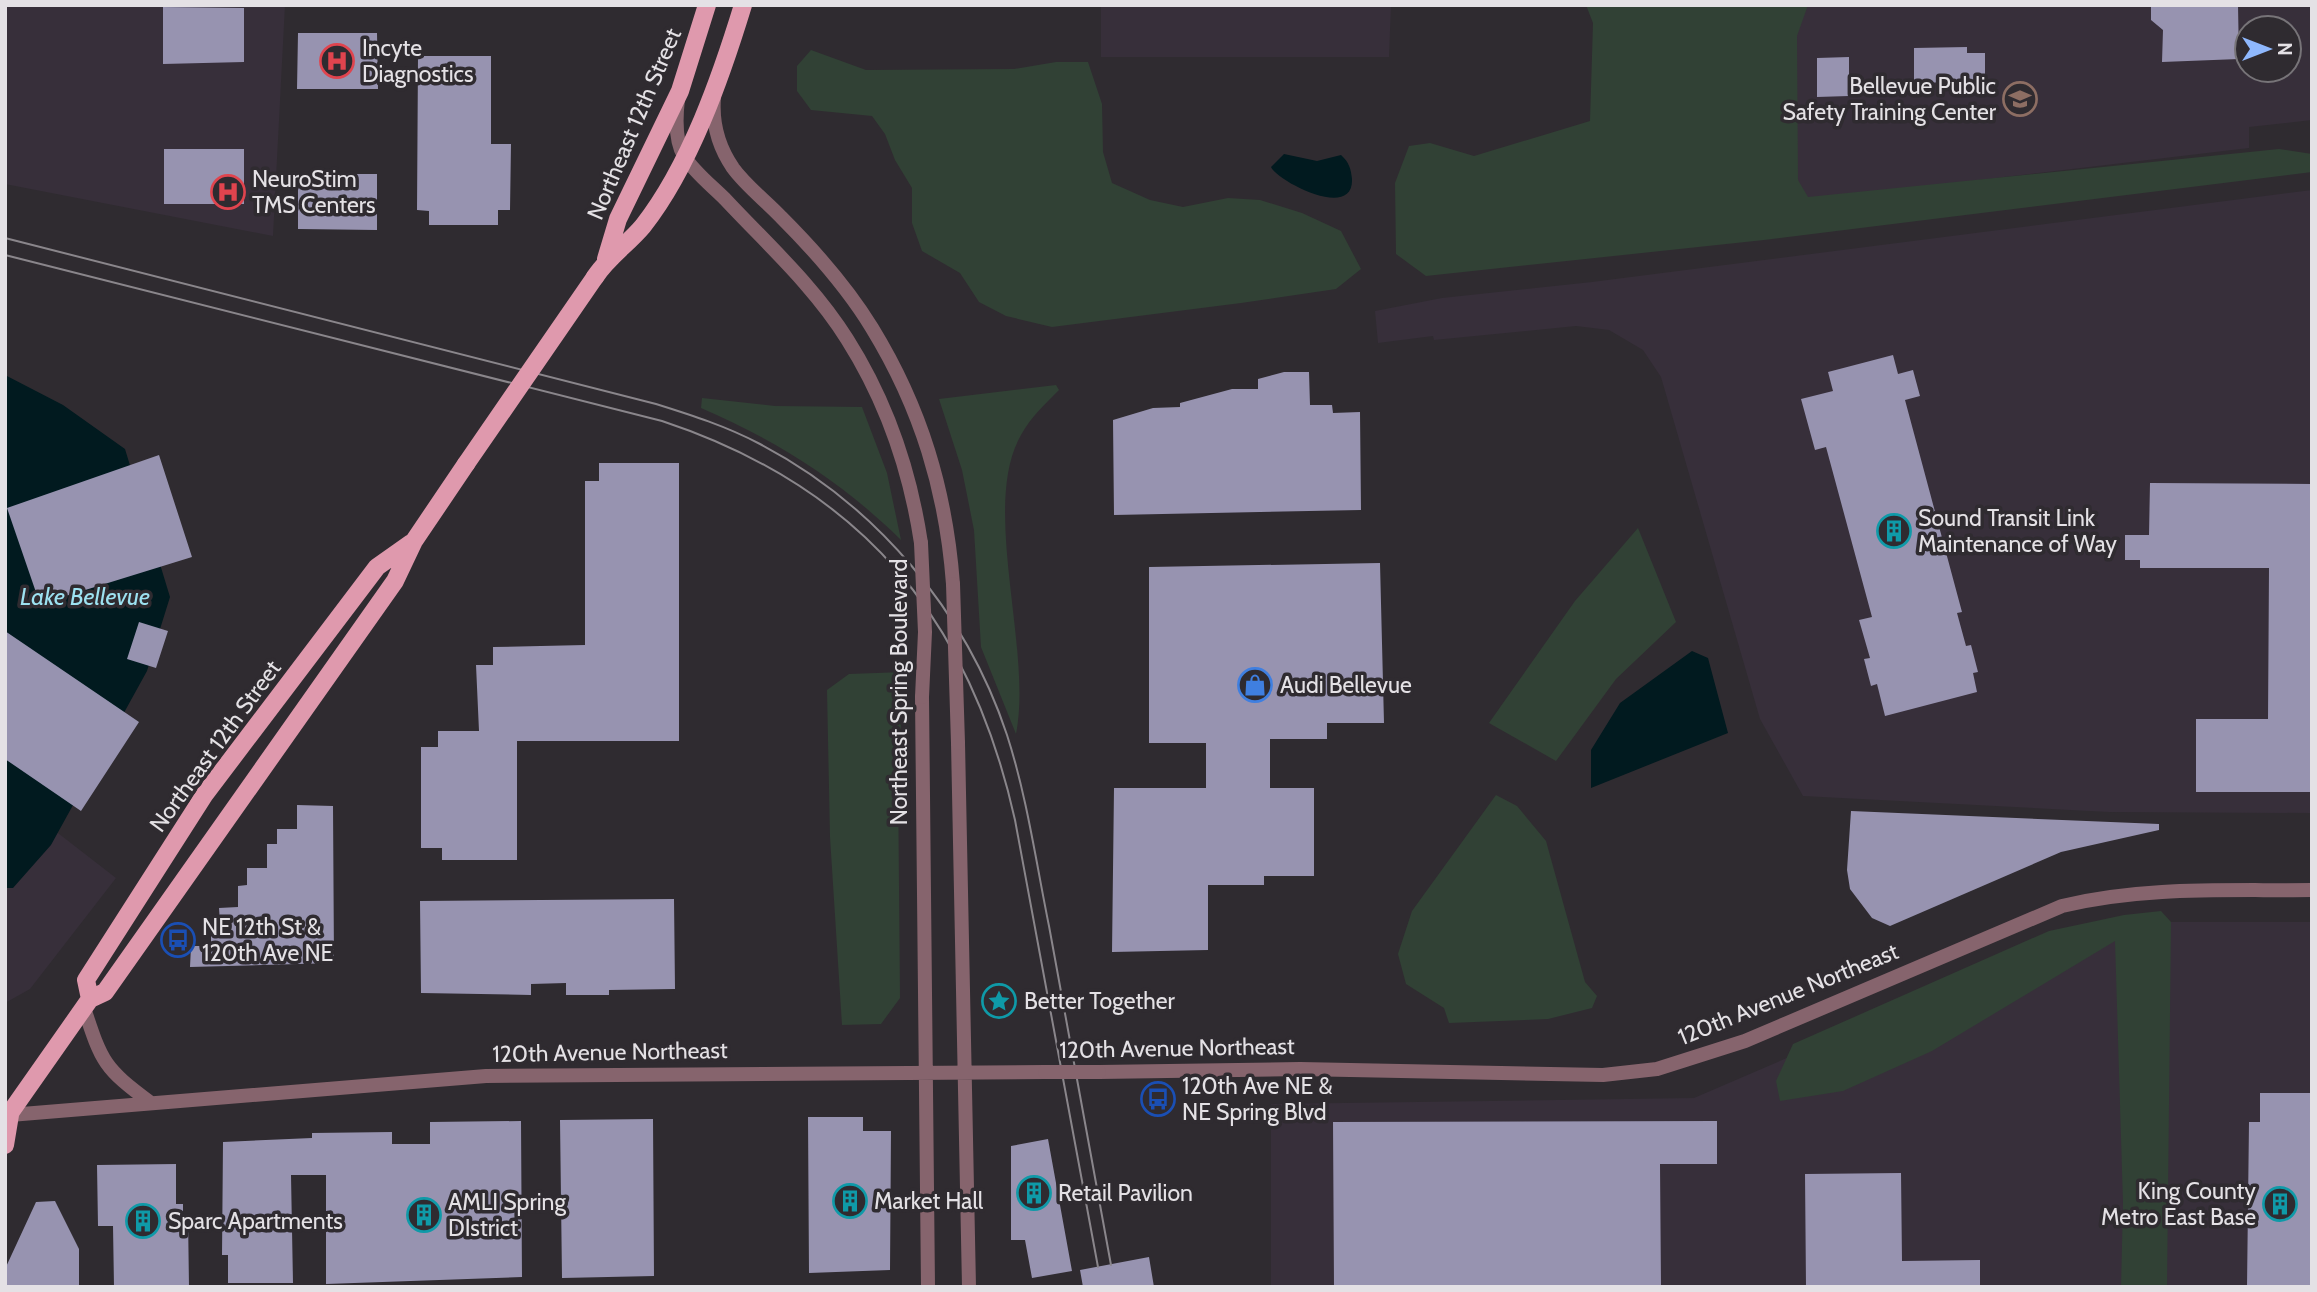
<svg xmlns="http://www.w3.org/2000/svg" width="2317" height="1292" viewBox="0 0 2317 1292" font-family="Cabin,sans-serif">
<rect width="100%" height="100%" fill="#2f2b30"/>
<!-- built -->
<path fill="#372f3a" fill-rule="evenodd" d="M5,5H285L273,236L5,184Z
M1101,5H1391L1389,57H1101Z
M1791,5H2312V120L2249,127V148L1793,202ZM2247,28H2289V70H2247Z
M2312,190V813L2109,812L1803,796L1760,719L1661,377L1643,350L1609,330L1576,326L1434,340L1433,336L1378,343L1375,311L1442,298L1592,282Z
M5,792L116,878L30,989L5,1003Z
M2103,922H2312V1287H1271V1104L1694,1098Z"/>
<!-- green -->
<path fill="#314135" d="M1586,5H1808L1797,36L1798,180L1808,197L2279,149L2312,154V172L1764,240L1426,276L1396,254L1395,183L1409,146L1430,143L1474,156L1590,121L1593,23Z
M811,50L866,70L1014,69L1056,62H1088L1102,104L1103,152L1112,183L1150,200L1183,207L1228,198L1260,200L1302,213L1341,231L1361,269L1336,289L1241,303L1052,327L1006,316L979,302L960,273L922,251L912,223V188L895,160L885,134L872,116L811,110L797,91V66Z
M1056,385L1059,390C1045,404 1031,417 1021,435C980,506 1033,650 1016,734L981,647L974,530L962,470L939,399Z
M702,398L775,406L862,407L887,473L901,540C841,481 777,441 701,408Z
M1638,528L1676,622L1616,679L1556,761L1489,723L1575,601Z
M904,672L898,774L900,998L881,1024L842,1025L830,837L827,690L849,674Z
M1496,795L1517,806L1546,841L1585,982L1597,996L1592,1008L1548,1019L1449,1023L1444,1008L1406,984L1398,954L1412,911Z
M2161,911L2171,922L2167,1287H2121L2123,1203L2115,941L1932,1051L1843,1091L1780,1101L1776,1081L1793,1044L2049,931L2124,915Z"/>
<!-- water -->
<path fill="#011a1f" d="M1284,154L1317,161L1341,155C1349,162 1351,169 1352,179C1354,221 1277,181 1271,167Z
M5,375L63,405L125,449L170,597L147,671L51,845L13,888H5Z
M1692,651L1708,658L1728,733L1591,788V750L1620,703Z"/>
<!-- building -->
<path fill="#9793b0" d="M2151,5H2238L2239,59L2162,62L2163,30L2151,20Z
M163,7L244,8V62L163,64Z
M298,33H377L378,89H297Z
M1967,47V53H1985V93L1956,94V82L1914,83V48Z
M418,56H491V144H511L510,210H498V225H429V211L417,210Z
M1849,57V96L1817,97V58Z
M164,149H244V204H164Z
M298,174H377V230L298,229Z
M1893,355L1898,374L1913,370L1920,396L1905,400L1962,612L1957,613L1966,646L1971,645L1978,672L1973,673L1977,692L1885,716L1877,684L1871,686L1864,659L1870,658L1859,620L1872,617L1826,447L1815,450L1801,399L1833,391L1828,372Z
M1284,372H1309L1310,405H1332L1333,413L1360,412L1361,510L1114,515L1113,420L1153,408L1180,407V403L1232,389H1258V379Z
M159,455L192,557L40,604L7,508Z
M599,463H679V741H517V860H442V848H421V747H438V731H479L476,665H493V647L585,645V481H599Z
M2150,483L2312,484V792H2196V719H2268L2269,568H2140V560H2125V535H2149Z
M1380,563L1384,723H1327V739H1270V788H1314V876H1264V885H1208V950L1112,952L1114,788H1206V743H1149V567Z
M139,622L168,631L156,668L127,659Z
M5,631L139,722L81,811L5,759Z
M297,805L333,806L334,963L190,967L191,946H211V923H220L219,908L238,907V886L247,885V868H267V844H277V829H297Z
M1851,811L2159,824V830L2061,852L1890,926L1872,918L1850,889L1847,870Z
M674,899L675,989L609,990V995H566V983L531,984V995L421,993L420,901Z
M2260,1093H2312V1287H2247L2249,1122H2260Z
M808,1117H863V1131H891L890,1270L809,1273Z
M653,1119L654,1276L562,1278L560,1120Z
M521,1121L522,1277L326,1284V1175H291L293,1283H228V1255H222L223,1142L312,1138V1133L392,1132V1144H430V1122Z
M1717,1121V1164H1660L1661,1287H1334L1333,1122Z
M1048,1139L1072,1271L1032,1278L1025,1240H1011V1146Z
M176,1164V1204H183V1217L188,1216L189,1287H114L113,1226H98L97,1165Z
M1901,1173L1902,1261L1980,1260V1287H1806L1805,1174Z
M55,1201L79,1249V1287H5V1269L36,1202Z
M1149,1257L1154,1287H1083L1080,1270Z"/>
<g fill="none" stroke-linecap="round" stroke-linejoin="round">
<!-- tertiary -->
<path stroke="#86646d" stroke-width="14" d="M714,98C712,123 718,146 733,168C746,186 766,201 781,217C815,251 847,287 872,328C921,408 946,491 953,584
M678,99C676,116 675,141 684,156C694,172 712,186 725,199C767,244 814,286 847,339C887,402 910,470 921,543
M922,697L928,1287
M958,743L969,1287
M84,1008C102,1063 104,1068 151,1103
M1099,1072L1300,1069L1603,1075L1657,1069L1745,1041L2062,906C2144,886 2228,891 2312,890
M10,1115L486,1076L1045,1072"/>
<!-- primary -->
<path stroke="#df99ad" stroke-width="18" d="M606,259L618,219L680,91L707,5
M595,277C608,257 628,244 643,226C690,166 721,77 743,5
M90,999L86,980L205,794L377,567L411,543
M5,1120L90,999L105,992L395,581L414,541L466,464
M5,1145L10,1115"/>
<!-- tram -->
<path stroke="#8a868b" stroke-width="2" d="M5,238L656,404C691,415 726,426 760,444C875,504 966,611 1007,735C1027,797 1036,862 1049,926C1070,1039 1090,1152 1111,1265
M5,255L662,421C861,487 970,618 1015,820L1098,1267"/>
<!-- tertiary-bridge -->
<path stroke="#86646d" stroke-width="14" d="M921,543L925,632L922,697
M953,584L958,743
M1045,1072H1099"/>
<!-- primary-bridge -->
<path stroke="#df99ad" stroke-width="18" d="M466,464L595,277"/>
</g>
<!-- icons -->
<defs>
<g id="hospital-ring" transform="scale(1.75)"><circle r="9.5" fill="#2f2b30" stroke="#e0444e" stroke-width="1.5"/><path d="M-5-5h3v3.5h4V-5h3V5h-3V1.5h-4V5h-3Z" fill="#e0444e"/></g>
<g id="school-ring" transform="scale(1.75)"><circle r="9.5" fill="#2f2b30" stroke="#8d6e63" stroke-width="1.5"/><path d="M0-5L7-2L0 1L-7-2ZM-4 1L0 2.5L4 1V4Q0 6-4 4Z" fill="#8d6e63"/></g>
<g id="building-ring" transform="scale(1.75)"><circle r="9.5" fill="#2f2b30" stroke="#0f9aa8" stroke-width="1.5"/><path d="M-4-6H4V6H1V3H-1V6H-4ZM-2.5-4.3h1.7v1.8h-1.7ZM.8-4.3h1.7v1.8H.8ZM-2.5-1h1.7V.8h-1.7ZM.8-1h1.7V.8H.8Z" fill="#0f9aa8"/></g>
<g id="shop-ring" transform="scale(1.75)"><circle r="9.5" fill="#2f2b30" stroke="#3f7fe0" stroke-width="1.5"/><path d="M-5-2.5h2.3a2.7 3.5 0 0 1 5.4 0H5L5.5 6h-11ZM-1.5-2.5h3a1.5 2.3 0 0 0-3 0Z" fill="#3f7fe0"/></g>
<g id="bus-ring" transform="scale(1.75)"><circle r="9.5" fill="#2f2b30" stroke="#1a4fb4" stroke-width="1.5"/><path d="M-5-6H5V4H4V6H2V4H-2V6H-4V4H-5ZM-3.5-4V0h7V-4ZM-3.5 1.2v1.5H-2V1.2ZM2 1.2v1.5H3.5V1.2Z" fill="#1a4fb4"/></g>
<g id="sight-ring" transform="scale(1.75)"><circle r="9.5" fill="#2f2b30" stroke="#0f9aa8" stroke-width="1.5"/><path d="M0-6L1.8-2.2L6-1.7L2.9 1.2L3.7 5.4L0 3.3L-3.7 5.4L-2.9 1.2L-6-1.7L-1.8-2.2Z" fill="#0f9aa8"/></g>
</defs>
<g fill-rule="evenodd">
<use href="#hospital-ring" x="337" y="61"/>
<use href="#school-ring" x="2020" y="99"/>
<use href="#hospital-ring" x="228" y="192"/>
<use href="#building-ring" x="1894" y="531"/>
<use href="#shop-ring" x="1255" y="685"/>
<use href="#bus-ring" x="178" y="940"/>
<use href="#sight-ring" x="999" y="1001"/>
<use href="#bus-ring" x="1158" y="1099"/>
<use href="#building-ring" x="1034" y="1193"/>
<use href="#building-ring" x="850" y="1201"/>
<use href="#building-ring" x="2280" y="1204"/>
<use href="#building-ring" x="424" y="1215"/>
<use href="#building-ring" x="143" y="1221"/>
</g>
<g text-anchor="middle" stroke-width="7" stroke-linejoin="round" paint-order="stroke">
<!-- poi labels -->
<g font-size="23" fill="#e4e1e5" stroke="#2f2b30" text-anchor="start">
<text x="362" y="56">Incyte<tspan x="362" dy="26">Diagnostics</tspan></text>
<text x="1996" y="94" text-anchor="end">Bellevue Public<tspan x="1996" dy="26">Safety Training Center</tspan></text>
<text x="252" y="187">NeuroStim<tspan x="252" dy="26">TMS Centers</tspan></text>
<text x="1918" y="526">Sound Transit Link<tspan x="1918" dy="26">Maintenance of Way</tspan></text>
<text x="1280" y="693">Audi Bellevue</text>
<text x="202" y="935">NE 12th St &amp;<tspan x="202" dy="26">120th Ave NE</tspan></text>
<text x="1024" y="1009">Better Together</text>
<text x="1182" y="1094">120th Ave NE &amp;<tspan x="1182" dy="26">NE Spring Blvd</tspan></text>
<text x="2256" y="1199" text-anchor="end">King County<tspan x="2256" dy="26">Metro East Base</tspan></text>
<text x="1058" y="1201">Retail Pavilion</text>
<text x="874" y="1209">Market Hall</text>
<text x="448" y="1210">AMLI Spring<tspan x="448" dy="26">DIstrict</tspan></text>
<text x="168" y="1229">Sparc Apartments</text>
</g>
<!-- street labels -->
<g font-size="23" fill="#e4e1e5" stroke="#2f2b30">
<text transform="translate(634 124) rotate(-67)" y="8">Northeast 12th Street</text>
<text transform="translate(899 692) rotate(-90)" y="8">Northeast Spring Boulevard</text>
<text transform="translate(215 746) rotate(-54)" y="8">Northeast 12th Street</text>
<text transform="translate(1788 994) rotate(-22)" y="8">120th Avenue Northeast</text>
<text transform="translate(1177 1048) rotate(-1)" y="8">120th Avenue Northeast</text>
<text transform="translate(610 1052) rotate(-1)" y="8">120th Avenue Northeast</text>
</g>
<!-- water labels -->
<g font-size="24" font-style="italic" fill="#9de2f1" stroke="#2f2b30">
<text x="85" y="605">Lake Bellevue</text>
</g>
</g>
<!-- border -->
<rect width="2317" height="1292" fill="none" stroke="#e4e1e5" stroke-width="14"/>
<!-- north arrow -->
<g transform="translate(2268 49) rotate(90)"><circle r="33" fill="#2f2b30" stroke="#777478" stroke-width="2"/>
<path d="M0-5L12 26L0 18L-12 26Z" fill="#8fb8fd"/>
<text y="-10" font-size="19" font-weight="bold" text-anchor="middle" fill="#e4e1e5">N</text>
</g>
</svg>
